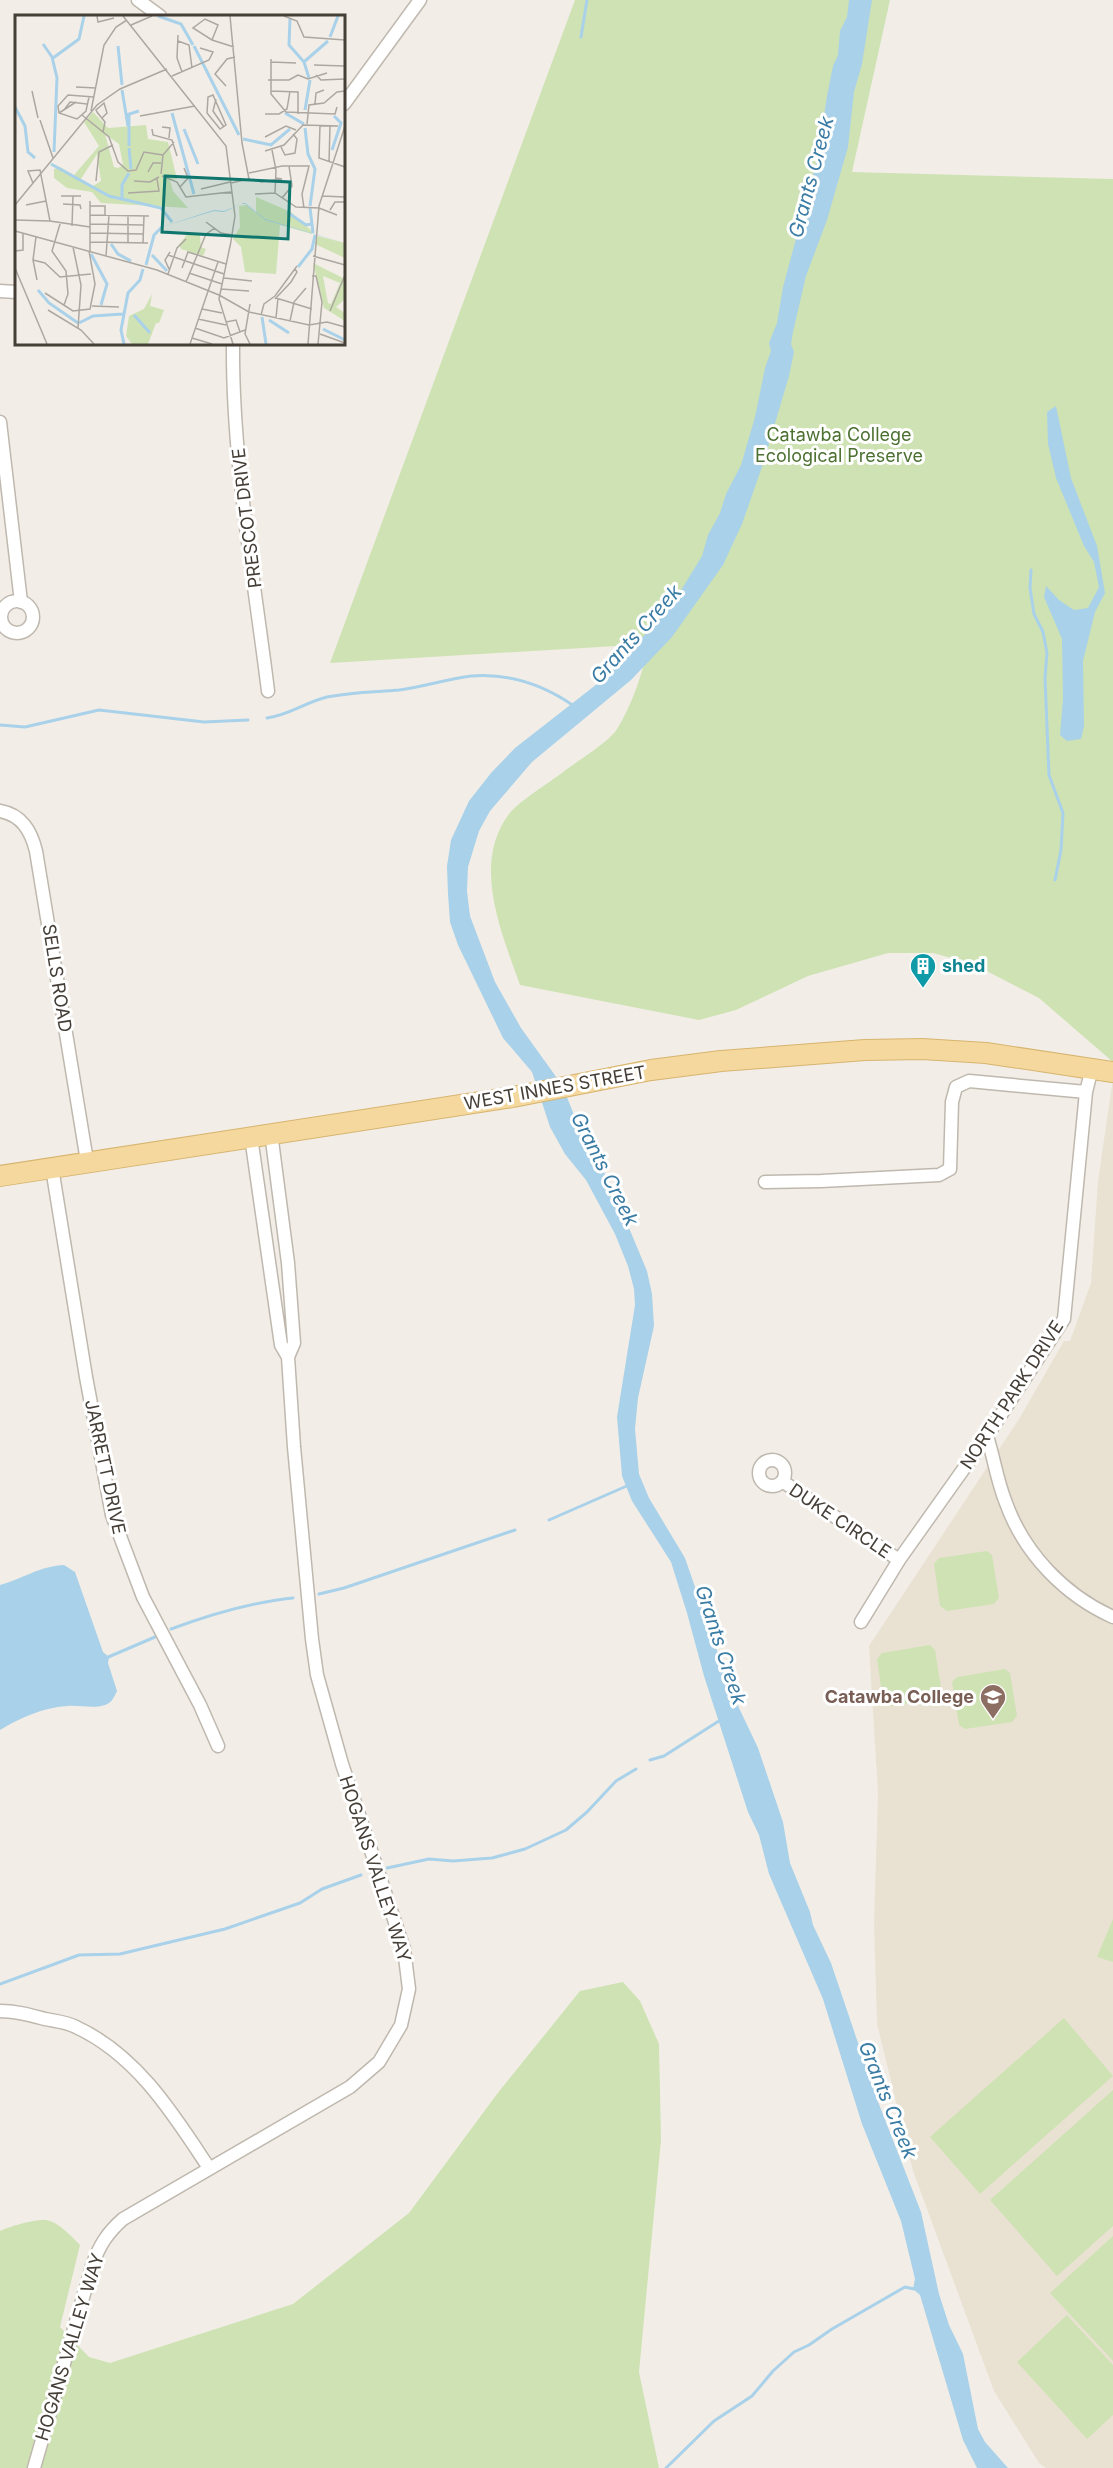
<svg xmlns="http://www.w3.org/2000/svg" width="1113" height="2468" viewBox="0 0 1113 2468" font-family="Inter,sans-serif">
<rect width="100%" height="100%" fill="#f2eee7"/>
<!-- education -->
<path fill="#e9e2d2" d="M1113,1078V2468H1046L1039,2463L994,2391L913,2171L877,2024L874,1923L878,1793L869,1646L1019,1419L1064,1341H1070L1091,1283L1098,1181Z"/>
<!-- green -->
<path fill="#cfe2b4" d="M575,0H890L852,172L1113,179V1062L1039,998L973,964L933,953H888L808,976L736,1010L699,1020L520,985C502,934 471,864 509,814C519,801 549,783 563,772C576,762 609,742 617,729C633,704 642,672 650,644L330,663Z
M987,1551L992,1555L999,1598L994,1604L947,1611L940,1606L934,1564L939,1558Z
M930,1645L935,1650L942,1693L937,1699L890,1706L883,1701L877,1659L882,1653Z
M1005,1669L1010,1673L1017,1716L1012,1722L965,1729L959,1725L952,1682L957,1677Z
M1113,1919V1962L1097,1957Z
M623,1982L640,2001L659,2044L661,2140L639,2372L659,2468H0V2231C10,2226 35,2219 46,2220C59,2222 71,2236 80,2245L60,2327L89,2357L110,2363L293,2304L409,2213L497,2094L580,1991Z
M1064,2018L1113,2076L980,2194L930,2137Z
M1113,2090V2226L1057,2276L990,2200Z
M1113,2236V2361L1050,2293Z
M1067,2315L1113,2365V2415L1087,2439L1017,2362Z"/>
<!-- water -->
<path fill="#a9d1e9" d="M849,0H872L862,64L854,92L848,147L827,220L806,276L793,332L791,344L794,352L789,376L763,464L742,524L723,565L672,637L631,680L532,762L490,811L479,831L468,867L467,891L470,916L495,982L521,1028L562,1085L581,1132L611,1185L647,1271L652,1294L654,1326L638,1398L635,1429L639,1474L649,1498L685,1558L731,1691L758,1748L783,1822L790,1863L810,1912L813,1925L831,1963L877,2099L921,2212L939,2294L949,2325L963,2354L978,2429L985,2442L1008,2468H977L963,2440L920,2295L913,2289L915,2279L901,2221L862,2124L823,1999L769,1874L759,1835L748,1812L704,1676L687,1613L671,1562L632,1501L622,1476L617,1417L635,1305L634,1289L628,1266L615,1234L586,1180L565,1154L550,1127L532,1072L503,1038L458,945L450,922L448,894L447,866L451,840L469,801L491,773L515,748L606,677L672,605L702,556L708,535L720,513L726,494L741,465L755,417L765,368L771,351L769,343L777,323L783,287L817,161L827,96L833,66L838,55L840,31L847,17Z
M1056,406L1071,478L1097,546L1105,593L1095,612L1083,661L1084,726L1081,739L1067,741L1060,735L1063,699L1062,639L1044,597L1046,586L1059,600L1074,610L1088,608L1099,587L1094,562L1084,546L1056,478L1048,444L1047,412Z
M64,1565L75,1572L103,1652L109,1657L108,1663L117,1691C114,1697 112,1703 105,1705C93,1709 80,1705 67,1706C42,1708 22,1717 0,1730V1585C22,1579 40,1566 64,1565Z"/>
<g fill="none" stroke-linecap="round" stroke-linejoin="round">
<!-- stream -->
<path stroke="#a9d1e9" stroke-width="3" d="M581,37L587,0
M1031,570L1030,588L1034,614L1043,632L1047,653L1045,678L1049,775L1063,813L1061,850L1055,880
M267,718C289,715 306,702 327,697C351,692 375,692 399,690C423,687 447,679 471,676C509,673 544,685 574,706
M0,725L25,727L99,710L204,722L248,720
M549,1520L629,1485
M319,1594L344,1588L515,1530
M171,1629C209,1615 252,1602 293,1598
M106,1658L155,1637
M650,1760L664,1756L722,1719
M387,1868L429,1859L453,1861L492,1858L525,1849L566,1830L587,1812L616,1781L636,1769
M0,1984L79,1955L120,1954L225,1929L300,1903L322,1889L361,1875
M666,2468L714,2421L752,2396L773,2371L794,2352L809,2345L832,2329L905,2287L914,2289"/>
<!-- minor casing -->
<g stroke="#bfb8ae" stroke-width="15">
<path id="minor" d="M138,0L160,16
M344,104L420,0
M0,291L16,292
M233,344C232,459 254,577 268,691
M0,422L21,602
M1 617a16 16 0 1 1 32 0a16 16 0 1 1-32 0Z
M0,811C22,815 31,831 36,851L87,1161
M251,1137L281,1345L288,1357L294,1343L288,1263L271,1133
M52,1168L86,1377L112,1515L143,1597L200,1705L218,1746
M765,1182L821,1181L939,1175L950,1169L952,1102L956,1087L969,1081L1086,1092
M987,1436C994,1458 997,1481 1006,1503C1024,1553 1064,1595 1113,1617
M759 1473a13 13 0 1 1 26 0a13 13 0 1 1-26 0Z
M782,1481L899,1560
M861,1622L899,1560L987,1436L1064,1319L1086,1092L1092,1068
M0,2011C16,2011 30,2015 45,2019C55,2021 67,2022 76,2027C137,2055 174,2115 209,2168
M34,2468L92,2266C99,2246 107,2233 123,2219L350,2087L379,2062L401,2025L409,1989L404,1949L342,1764L317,1675L312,1639L294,1447L288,1357"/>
</g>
<!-- primary casing -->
<g stroke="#d7b46f" stroke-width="22">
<path id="primary" d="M0,1176L513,1097L651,1070L721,1061L865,1050L922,1049L986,1053L1113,1072"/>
</g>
<!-- minor -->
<use href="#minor" stroke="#fff" stroke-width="12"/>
<!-- primary -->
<use href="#primary" stroke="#f4d89e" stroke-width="20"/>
</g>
<!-- icons -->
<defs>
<g id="building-pin" transform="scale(1.35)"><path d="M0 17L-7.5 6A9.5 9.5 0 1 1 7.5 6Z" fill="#0f9aa8" stroke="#fff"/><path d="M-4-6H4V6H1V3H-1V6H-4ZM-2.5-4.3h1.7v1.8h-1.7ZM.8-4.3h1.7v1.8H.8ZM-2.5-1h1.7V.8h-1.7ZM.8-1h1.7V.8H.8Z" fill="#fff"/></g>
<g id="university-pin" transform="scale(1.35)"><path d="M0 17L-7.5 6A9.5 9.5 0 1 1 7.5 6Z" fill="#8d6e63" stroke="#fff"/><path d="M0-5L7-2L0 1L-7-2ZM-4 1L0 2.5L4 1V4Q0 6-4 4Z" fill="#fff"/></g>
</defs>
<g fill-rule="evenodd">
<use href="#building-pin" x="923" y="966"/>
<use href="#university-pin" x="993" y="1697"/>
</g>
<g text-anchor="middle" stroke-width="6" stroke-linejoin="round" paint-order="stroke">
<!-- park labels -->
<g font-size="18" fill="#4b7030" stroke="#fff">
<text x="839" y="441">Catawba College<tspan x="839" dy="21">Ecological Preserve</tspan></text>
</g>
<!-- street labels -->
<g font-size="18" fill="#443e37" stroke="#fff">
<text transform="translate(247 518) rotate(-97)" y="6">PRESCOT DRIVE</text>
<text transform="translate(57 978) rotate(81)" y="6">SELLS ROAD</text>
<text transform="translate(555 1088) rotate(-10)" y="6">WEST INNES STREET</text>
<text transform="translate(1012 1395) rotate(-57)" y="6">NORTH PARK DRIVE</text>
<text transform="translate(105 1467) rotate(78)" y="6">JARRETT DRIVE</text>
<text transform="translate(840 1521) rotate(34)" y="6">DUKE CIRCLE</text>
<text transform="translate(375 1869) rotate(72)" y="6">HOGANS VALLEY WAY</text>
<text transform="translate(70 2347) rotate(-73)" y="6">HOGANS VALLEY WAY</text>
</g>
<!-- culture labels -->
<g font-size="18" font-weight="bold" fill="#0d838f" stroke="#fff" text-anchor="start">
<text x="942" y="972">shed</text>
</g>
<!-- education labels -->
<g font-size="18" font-weight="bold" fill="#785e54" stroke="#fff" text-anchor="end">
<text x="974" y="1703">Catawba College</text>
</g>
<!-- water labels -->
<g font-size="20" font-style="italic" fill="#3b7ca5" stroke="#fff">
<text transform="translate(811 177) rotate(-75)" y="7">Grants Creek</text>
<text transform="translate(636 634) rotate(-48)" y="7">Grants Creek</text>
<text transform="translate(605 1169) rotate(63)" y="7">Grants Creek</text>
<text transform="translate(721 1645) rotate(72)" y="7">Grants Creek</text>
<text transform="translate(888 2100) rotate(68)" y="7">Grants Creek</text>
</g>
</g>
<!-- overview -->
<g transform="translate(15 15)">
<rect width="330" height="330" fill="#f2eee7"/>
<path d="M78,97L93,113L131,110L133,124L153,127L162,164L155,165L158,176L173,193L86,188L77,177L52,173L39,163V154L45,152L59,160L84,131L69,107ZM90,119L104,129L108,150L103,153L99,152ZM82,139L86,166L78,171L66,164ZM241,182L276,197L297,216V219L265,210L261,259L230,257L226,232L218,224L225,212L224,191L232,190L241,198ZM173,218L185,220L186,232L191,234L188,241L166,234L164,230ZM303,221L330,228V243L300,229ZM298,248L330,264V284L321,292L330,298V306L309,293ZM308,261L325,268L316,289L313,288ZM137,279L135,291L149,295L144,308H141L133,329H117L111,321L114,301L129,294Z" fill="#cfe2b4" fill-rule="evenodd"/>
<path d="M229,188L209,197L199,196L146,212L199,195L209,196L230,188L250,204L330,228L250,205Z" fill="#a9d1e9"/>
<path fill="none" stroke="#a9d1e9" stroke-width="3" d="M143,1L166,9L178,30M275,4L274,30L289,47L294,63M315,22L323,1M28,29L37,42L42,63L39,137M103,31L107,70M179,31L224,120M38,43L64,24L69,1M290,46L313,26M107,75L113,111M0,92L10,111L13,137L20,143M290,95L295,65M157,98L179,179M270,98L289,109M290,113L293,139L300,154L295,191M169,114L183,149M228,124L256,130L275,114M114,131V99L124,96M114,133L116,154M317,135L326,108L319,101M36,149L94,181L146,193L157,207M107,184V170L114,158M295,193L298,218M272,197L291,210L296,209M96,229L103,239L116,246M76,239L92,269L86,290M137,240L152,256M131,250L139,220L147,212M283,252L297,234L300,220M23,275L34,288L63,308M119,300L135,318M247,302L251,329M254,305L274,318M64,308L78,301L108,299M308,314L330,325M109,329L106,315L113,278L125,265L128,254"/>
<path fill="none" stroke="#aca8a1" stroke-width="1.5" d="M82,1L83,7L99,3M108,1L211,131L220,201L215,232M215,1L227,128L234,164L216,168M269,1L282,6L289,22L330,25M116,10L137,1M163,20L162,43L167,57M197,25L203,10L190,4L178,13L197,25L219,32M163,26L174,30L177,53M256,44V79L271,97L320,99L322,92M256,47L281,48M299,50L330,51M283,60L293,64L312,58M301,60L306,65L330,64M157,61L194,45L198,37L185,33M253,65H274L283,60M211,71L200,59L212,44L220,42M61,72L81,73M17,76L23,103M256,76L283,77V99M198,80L211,110L205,114L192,98L193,82ZM74,82L71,96L62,104L44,98L43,91L53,80L79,82M201,84L198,96L209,112M300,89L301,78L309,75M49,95L55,87L72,89M76,96L89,30L101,12L112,5M44,98L61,87M250,99H264L272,94L275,76M67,100L94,122L103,147L113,156L121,155L129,137L148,140M125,101L180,91M87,103L92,98L89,88L81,95L82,97L90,107L88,117M25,105L38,143M292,109L294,90L309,88L322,77L330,76M305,110L304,143L330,152M147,112L155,113L154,123M137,114L138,120L157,125L162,141M250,122L271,111L281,115M266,132L270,140L280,138L282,124L278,119M257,135L261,155L260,178M250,136L269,130L288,110L323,111M314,148L315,110M133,157L138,148H146M234,158L267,151H294L287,179L289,193M146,159L148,140L159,127M147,161L162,167L171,182L206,178M81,166L84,137L98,130M119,166L135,167L144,162M245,167L267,164L261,163M18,168L13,156L25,155L35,206L75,212M165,172L173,163L169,153M186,174L215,167M216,177L206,178H217M113,178L144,176L142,164M240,179L260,178L281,192L304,193M46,181H66M307,181L330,182M267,183L277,171L274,151M48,189L65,190L66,194M0,190L82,90L105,74L152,54M11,190L31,186M75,191H90V200M304,193L322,200M315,195L320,187H330M75,200L134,201M0,205L35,206M191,207L206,218L218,220M45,209L37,236L51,256L53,279L49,290M75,209L128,210M57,211L58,181M0,216L142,255L204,280M75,218L128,219M21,222L18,245L22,265M75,227L133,228M113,228V201M128,228L129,201M215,231L204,284L218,329M58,232L66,270L63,313M0,236L8,235V218M75,236V186M153,240L209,259M91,241L94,200M298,241L330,250M18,245L30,248L45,262L76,259M0,253L32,329M167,253L173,237L211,249M154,254L150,245L155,237M174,258L207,269M153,259L162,233L171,224M297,261H301L307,287L303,329M209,263L237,266M171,267L191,219L200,213M206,274L234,276M30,278L58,296L75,294L80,269L74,236M204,280L234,297L294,310L312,307L330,312M261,283L297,294M260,284L276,267L282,257L280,254M77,291L104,292M187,294L207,298M33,295L66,315L79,329M315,296L330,260M246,300L249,289L260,281L282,251M261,303L263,283M183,304L211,310M275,306L279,287L291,273M211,307L221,305L225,317M180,313L209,323L230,315M305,319L330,328M177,323L197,329M175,329L203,247M235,329L230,319L235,289M293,329L304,191L330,111"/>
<path fill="#0f766e" fill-opacity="0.15" stroke="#0f766e" stroke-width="3" d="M150,161L275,167L273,224L147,217Z"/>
<rect width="330" height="330" fill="none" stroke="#443e37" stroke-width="3"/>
</g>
</svg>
